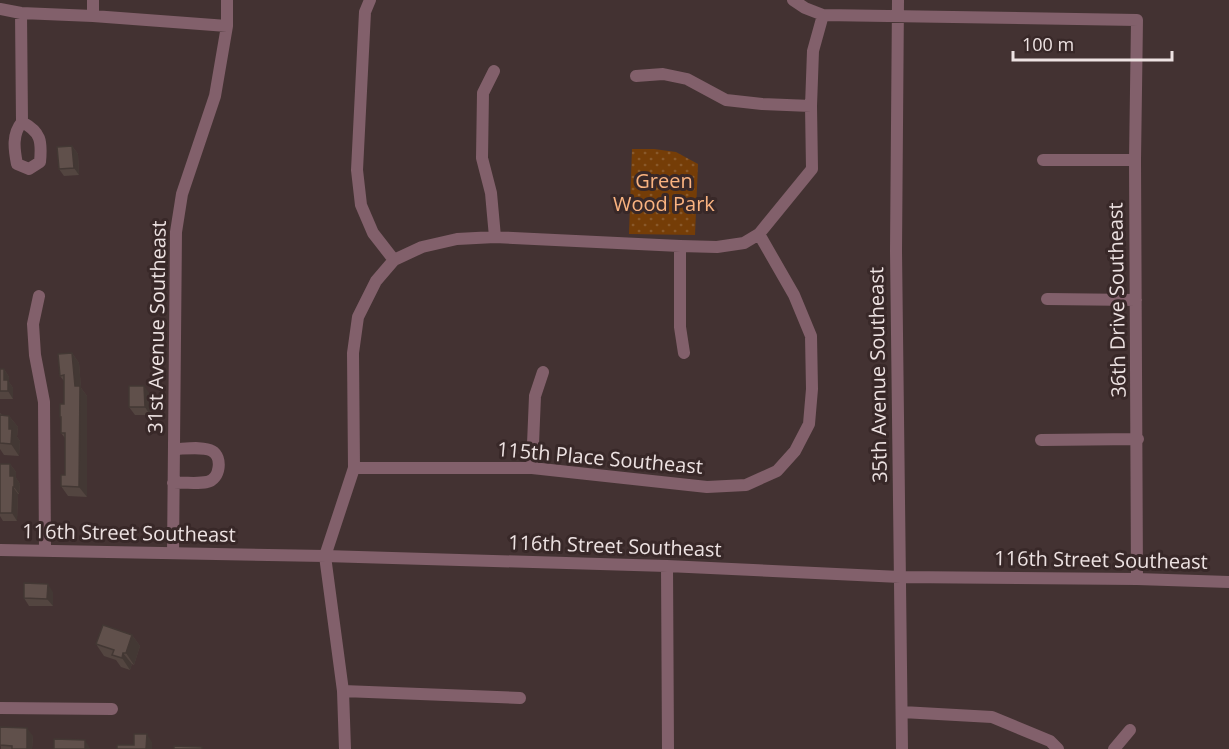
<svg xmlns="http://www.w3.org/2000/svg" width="1229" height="749" viewBox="0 0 1229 749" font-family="'Open Sans',sans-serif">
<defs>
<pattern id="park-dots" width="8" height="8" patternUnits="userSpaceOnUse" patternTransform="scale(1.5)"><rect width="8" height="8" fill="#753d07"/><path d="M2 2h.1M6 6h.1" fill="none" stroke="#89592b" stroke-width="1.8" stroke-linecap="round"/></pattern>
</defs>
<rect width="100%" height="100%" fill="#433232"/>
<!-- park -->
<path fill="url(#park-dots)" d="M632,149H654L676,152L698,164L695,235L629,234Z"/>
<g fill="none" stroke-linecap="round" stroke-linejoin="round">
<!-- minor -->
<path stroke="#82606b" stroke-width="12" d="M370,0L365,12L357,170L361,205L373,233L394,260
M793,0L805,8L823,15L1137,20L1135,160L1137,579
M898,0L896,251L902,749
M0,9L21,13L93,16L227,26
M21,13L22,122C12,134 14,149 17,164L29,169L40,162C42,141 41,132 22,122
M93,16V0
M494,71L483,93L482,158L491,193L495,237
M636,76L663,74L687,79L726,100L762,104L811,106
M1043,160H1135
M680,246V327L684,353
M39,296L33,324L35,355L44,402L45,550
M1047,299L1136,300
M1041,440L1138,439
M354,468H532L707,487L746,485L777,471L795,451L809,424L812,389L811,336L794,295L759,234
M532,468L535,396L543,372
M173,483C184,482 197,484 207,482C220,480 223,457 212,451C204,446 183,449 174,449
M0,550L325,556L667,566L900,577L1137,579L1229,582
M173,553L176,232L182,194L215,96L227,26V0
M667,566L668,749
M343,691L520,698
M0,708L112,709
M902,712L992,717L1050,741L1058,749
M345,749L343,691L325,556L354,468L353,353L358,317L376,281L394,260L422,247L457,239L495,237L680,246L717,247L744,243L759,234L812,169L811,106L813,51L823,15
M1114,749L1130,730"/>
</g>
<!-- wall -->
<path fill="#534540" d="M72,146L78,154L79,175L64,176L59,169Z
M72,353L79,363L81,388L87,396V497L68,496L61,486L65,475V438L61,433V419L60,417L64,404V381L60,376Z
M0,369H4L9,377V382L13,388V399H0Z
M150,394V415H135L129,407Z
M0,413L2,415L9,416L18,427L17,437L20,441L19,456L4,455L0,449Z
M0,464H10L16,472V478L20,484L19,494H18L17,521H3L0,516Z
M53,592V606H29L24,598Z
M132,635L140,646L134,665L132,664L130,670L121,667L116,660L104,656L96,644Z
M0,727L33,736L32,749H1Z"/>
<!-- shaded-wall -->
<path fill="#433834" d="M72,146L78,154L79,175L74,168Z
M72,353L79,363L81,388L87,396V497L79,487Z
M4,369L9,377V382L13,388V399L8,391L4,380Z
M144,386L150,394V415L145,407Z
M9,416L18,427L17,437L20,441L19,456L11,444L9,429Z
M10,464L16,472V478L20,484L19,494L14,487L10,476Z
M13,487L18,494L17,521L12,513Z
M48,584L53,592V606L47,599Z
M132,635L140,646L134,665L126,653Z
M123,653L132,664L130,670L122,658Z
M27,728L33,736L32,749H27Z
M147,734L152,742V749H146Z
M85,740L90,748V749H85Z"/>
<!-- building -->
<path fill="#60504b" stroke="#433834" stroke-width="1.5" d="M72,146L74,168L59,169L57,147Z
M72,353L75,386H80L79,487L61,486V475H65V433H61V417H60V404H64V375L60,376L58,354Z
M0,369H4V380H8V391H0Z
M129,386H144L145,407H129Z
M0,415L9,416V429H12L11,444L0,443Z
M0,464H10V476H14V487H13L12,513H0Z
M24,583L48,584L47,599L24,598Z
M103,625L132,635L126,653H123L122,658L112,655L114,650L96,644Z
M0,727L27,728V749H12V746L0,745Z
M134,734H147L146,749H117V745H134Z
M54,739L85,740V749H54Z
M174,746L202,747V749H174Z"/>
<g text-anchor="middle" stroke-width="6" stroke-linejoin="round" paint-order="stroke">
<!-- park labels -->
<g font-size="20" fill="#fab380" stroke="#382828">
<text x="664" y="188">Green<tspan x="664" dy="23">Wood Park</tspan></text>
</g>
<!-- street labels -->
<g font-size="20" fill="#ede2e2" stroke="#382828">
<text transform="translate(1117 300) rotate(-91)" y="7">36th Drive Southeast</text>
<text transform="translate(157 327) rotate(-89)" y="7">31st Avenue Southeast</text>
<text transform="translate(878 375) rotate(-91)" y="7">35th Avenue Southeast</text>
<text transform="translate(600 458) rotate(5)" y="7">115th Place Southeast</text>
<text transform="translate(129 533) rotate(1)" y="7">116th Street Southeast</text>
<text transform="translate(615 546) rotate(2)" y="7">116th Street Southeast</text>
<text transform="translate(1101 560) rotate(1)" y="7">116th Street Southeast</text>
</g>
</g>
<!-- scale -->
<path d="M1013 51v9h159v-9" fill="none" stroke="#ede2e2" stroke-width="3"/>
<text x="1022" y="51" font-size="18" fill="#ede2e2" stroke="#382828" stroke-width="4.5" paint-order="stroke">100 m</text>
</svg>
